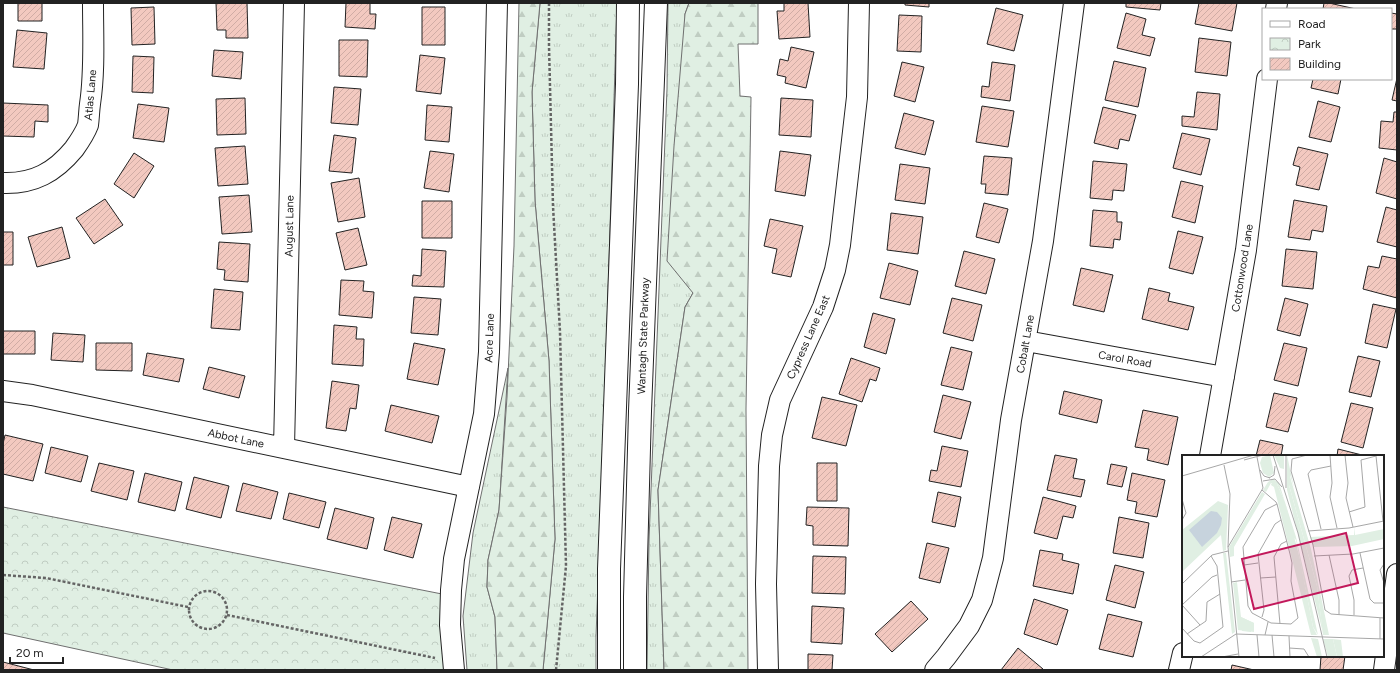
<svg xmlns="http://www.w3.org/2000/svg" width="1400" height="673" viewBox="0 0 1400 673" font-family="Figtree,sans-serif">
<defs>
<pattern id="grass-tufts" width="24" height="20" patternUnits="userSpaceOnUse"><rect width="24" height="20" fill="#e0efe3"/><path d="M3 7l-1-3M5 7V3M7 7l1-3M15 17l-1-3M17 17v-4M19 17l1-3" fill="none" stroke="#c0cdc2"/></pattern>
<pattern id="forest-firs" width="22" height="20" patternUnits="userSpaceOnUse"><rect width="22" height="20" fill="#e0efe3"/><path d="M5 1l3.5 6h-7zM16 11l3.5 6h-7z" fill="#c0cdc2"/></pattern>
<pattern id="park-crowns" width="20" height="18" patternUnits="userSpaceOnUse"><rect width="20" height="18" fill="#e0efe3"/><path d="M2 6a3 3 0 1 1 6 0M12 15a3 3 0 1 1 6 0" fill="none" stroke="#c0cdc2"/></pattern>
<pattern id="building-hatch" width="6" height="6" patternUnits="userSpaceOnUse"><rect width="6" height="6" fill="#f3c9c0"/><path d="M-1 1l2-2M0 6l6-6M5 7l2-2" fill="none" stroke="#d0aca5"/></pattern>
</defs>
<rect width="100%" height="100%" fill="#fff"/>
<!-- grass -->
<path fill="url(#grass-tufts)" stroke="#6f6f6f" d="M540,3H617L606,358L596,637V670H543L555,539L549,361L535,201L532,92Z
M668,3H689L685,14L693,293L685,307L658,490L664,670H647L649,540L667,89Z
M508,368L499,510L488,560L487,587L495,617L497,670H467L463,616L473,533Z"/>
<!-- forest -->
<path fill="url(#forest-firs)" stroke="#6f6f6f" d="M519,3H540L532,92L535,201L549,361L555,539L543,670H497L495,617L487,587L488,560L499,510L507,397L514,246Z
M689,3H758V44H738L740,96L751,97L746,409L748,670H664L658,490L685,307L693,293L667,261L674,146L685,14Z"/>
<!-- park -->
<path fill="url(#park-crowns)" stroke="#6f6f6f" d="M3,507L447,595L451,670H173L3,633Z"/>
<!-- building -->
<path fill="url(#building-hatch)" stroke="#222" d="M18,3H42V21H18Z
M216,3H247L248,38H226V30H217Z
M346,3H370V14H376L375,29L345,27Z
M784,3H808L810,37L779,39L777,11H784Z
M905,3H929V7L905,5Z
M1126,3H1161L1160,10L1126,7Z
M1199,3H1237L1232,31L1195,24Z
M1324,3H1329L1356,9H1323Z
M154,7L155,44L132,45L131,8Z
M422,7H445V45H422Z
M996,8L1023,15L1014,51L987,44Z
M1126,13L1146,19L1142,35L1155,38L1150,56L1117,48Z
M1391,13L1397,14V29H1391Z
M899,15L922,16L921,52L897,51Z
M17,30L47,33L44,69L13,67Z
M1199,38L1231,42L1227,76L1195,72Z
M339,40H368L367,77L339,76Z
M791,47L814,52L806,88L785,83L786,77L777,75L780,59L788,61Z
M214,50L243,52L241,79L212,76Z
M420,55L445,58L441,94L416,91Z
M133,56L154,57L153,93L132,92Z
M1114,61L1146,68L1138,107L1105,100Z
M902,62L924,67L915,102L894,96Z
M992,62L1015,65L1010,101L981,97L982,86L989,87Z
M1397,78V101L1392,100Z
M1313,79H1341L1338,94L1311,88Z
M334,87L361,89L358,125L331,123Z
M1197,92L1220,94L1217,130L1182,126V116L1194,117Z
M245,98L246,134L217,135L216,99Z
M781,98L813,100L811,137L779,135Z
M1318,101L1340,107L1331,142L1309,137Z
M3,103L48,105V122L35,121L34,137L3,136Z
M138,104L169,108L164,142L133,138Z
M427,105L452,107L449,142L425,140Z
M982,106L1014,111L1008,147L976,142Z
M1103,107L1136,115L1129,141L1120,139L1118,149L1094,143Z
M1394,112H1397V150L1379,148L1381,121L1393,122Z
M904,113L934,121L925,155L895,148Z
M1182,133L1210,139L1201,175L1173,168Z
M334,135L356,138L352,173L329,171Z
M245,146L248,184L218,186L215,148Z
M1298,147L1328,154L1319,190L1296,185L1300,167L1293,165Z
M430,151L454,154L449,192L424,188Z
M780,151L811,155L805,196L775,191Z
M134,153L154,166L134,198L114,184Z
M984,156L1012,158L1008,195L985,193L986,184H981Z
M1384,158L1397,162V199L1376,193Z
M1093,161L1127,164L1124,191L1113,190L1112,200L1090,198Z
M900,164L930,168L925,204L895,200Z
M359,178L365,217L338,222L331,183Z
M1181,181L1203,186L1195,223L1172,217Z
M249,195L252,232L222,234L219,197Z
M105,199L123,225L94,244L76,218Z
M1294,200L1327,206L1323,232L1312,230L1310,240L1288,237Z
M422,201H452V238H422Z
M984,203L1008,209L999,243L976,237Z
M1386,207L1397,210V247L1377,242Z
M1093,210L1117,212V222H1122L1120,240L1114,239L1113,248L1090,246Z
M891,213L923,217L918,254L887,250Z
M770,219L803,226L791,277L772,273L777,249L764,246Z
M62,227L70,258L37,267L28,237Z
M358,228L367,265L345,270L336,233Z
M1178,231L1203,237L1193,274L1169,268Z
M3,232H13V265H3Z
M219,242L250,244L248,282L224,280L225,270L217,269Z
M422,249L446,251L444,287L412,286L413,275L421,276Z
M1286,249L1317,252L1313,289L1282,286Z
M964,251L995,259L986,294L955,286Z
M1382,256L1397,259V298L1363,289L1368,266L1379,268Z
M889,263L918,271L910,305L880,298Z
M1081,268L1113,275L1104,312L1073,305Z
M341,280L364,281L363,291L374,292L372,318L339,315Z
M1149,288L1170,293L1168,301L1194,307L1188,330L1142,319Z
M214,289L243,292L240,330L211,328Z
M414,297L441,299L438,335L411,333Z
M952,298L982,305L973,341L943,333Z
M1285,298L1308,304L1300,336L1277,330Z
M1373,304L1396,309L1387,348L1365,343Z
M873,313L895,319L886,354L864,347Z
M334,325L357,327L356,339H364L363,366L332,364Z
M3,331H35V354H3Z
M53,333L85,335L83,362L51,360Z
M96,343H132V371L96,370Z
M414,343L445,349L438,385L407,379Z
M1284,343L1307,348L1298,386L1274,380Z
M951,347L972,352L963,390L941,385Z
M147,353L184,359L179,382L143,375Z
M1358,356L1380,361L1371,397L1349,392Z
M851,358L880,368L876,381L870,379L862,402L839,394Z
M209,367L245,376L239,398L203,389Z
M332,381L359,385L356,409L350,408L346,431L326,428Z
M1064,391L1102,400L1097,423L1059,414Z
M1274,393L1297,398L1288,432L1266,427Z
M943,395L971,402L961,439L934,432Z
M822,397L857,405L846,446L812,438Z
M1351,403L1373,408L1363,448L1341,442Z
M391,405L439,416L432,443L385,431Z
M1143,410L1178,417L1168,465L1147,460L1149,449L1135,447Z
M5,435L43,444L33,481L3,474V444Z
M1260,440L1283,445L1281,456H1256Z
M942,446L968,451L961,487L929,481L931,470L937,471Z
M51,447L88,456L81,482L45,473Z
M1338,449L1366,456H1337Z
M1055,455L1077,459L1073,478L1085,480L1081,497L1047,490Z
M99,463L134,471L127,500L91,491Z
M817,463H837V501H817Z
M1111,464L1127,467L1122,487L1107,484Z
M145,473L182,482L175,511L138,502Z
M1132,473L1165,480L1157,517L1135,513L1137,502L1127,500Z
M194,477L229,486L221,518L186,509Z
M243,483L278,492L271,519L236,511Z
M938,492L961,497L955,527L932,522Z
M289,493L326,502L319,528L283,519Z
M1043,497L1076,506L1073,518L1063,516L1057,539L1034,533Z
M807,507L849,508L848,546L813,545V526L806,525Z
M335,508L374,518L367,549L327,539Z
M392,517L422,524L413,558L384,550Z
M1119,517L1149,523L1143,558L1113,553Z
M927,543L949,548L940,583L919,578Z
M1040,550L1063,554L1062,560L1079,564L1073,594L1033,586Z
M813,556L846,557L845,594L812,593Z
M1115,565L1144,572L1135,608L1106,600Z
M1034,599L1068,610L1057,645L1024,634Z
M911,601L928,619L892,652L875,634Z
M812,606L844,608L842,644L811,642Z
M1108,614L1142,622L1133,657L1099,649Z
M1018,648L1043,669L1042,670H1001Z
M808,654L833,655L832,670H808Z
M1321,656H1345L1343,670H1320Z
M3,662L34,670H3Z
M1232,665L1254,670H1231Z"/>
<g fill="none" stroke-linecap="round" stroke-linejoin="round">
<!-- minor casing -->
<g stroke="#222" stroke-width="22">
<path id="minor" d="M1276,9L1277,3
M3,183C34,184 55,172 74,149C79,142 85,133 88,125C89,118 89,111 90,104C95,71 93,36 93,3
M1026,341L1224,377
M3,391L32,395L469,487
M284,448L294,3
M1210,456L1246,250L1267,79
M454,670L450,625L451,590L454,559L484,414L489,352L497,3
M768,670L766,584L769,466L772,435L780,400L823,307L835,270L840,245L857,97L859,3
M935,670L946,657L969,626L982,600L993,558L1011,420L1043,241L1074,3
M1179,670L1183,653
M1384,670L1397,574"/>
</g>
<!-- highway casing -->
<g stroke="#222" stroke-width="24">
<path id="highway" d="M609,670V569L627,84L628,3
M635,670V597L640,411L656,3"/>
</g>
<!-- path -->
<path stroke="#646464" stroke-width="2.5" stroke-dasharray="3 2" stroke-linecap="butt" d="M549,3V46L553,206L560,332L566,566L556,670
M3,575L46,578L188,607
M189 610a19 19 0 1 1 38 0a19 19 0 1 1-38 0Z
M227,615L435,658"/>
<!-- minor -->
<use href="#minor" stroke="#fff" stroke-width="20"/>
<!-- highway -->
<use href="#highway" stroke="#fff" stroke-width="22"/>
</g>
<g text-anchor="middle" stroke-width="3" stroke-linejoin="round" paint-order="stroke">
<!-- street labels -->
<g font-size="11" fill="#222" stroke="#fff">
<text transform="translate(90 95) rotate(-85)" y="4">Atlas Lane</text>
<text transform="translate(289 226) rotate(-89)" y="4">August Lane</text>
<text transform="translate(1242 268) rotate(-81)" y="4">Cottonwood Lane</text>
<text transform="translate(643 336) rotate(-88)" y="4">Wantagh State Parkway</text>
<text transform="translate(808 337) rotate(-66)" y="4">Cypress Lane East</text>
<text transform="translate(489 338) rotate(-88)" y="4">Acre Lane</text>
<text transform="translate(1025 344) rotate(-80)" y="4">Cobalt Lane</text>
<text transform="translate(1125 359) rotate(10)" y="4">Carol Road</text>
<text transform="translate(236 438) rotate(12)" y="4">Abbot Lane</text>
</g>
</g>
<!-- overview -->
<g transform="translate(1182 455)">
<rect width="202" height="202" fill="#fff"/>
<path d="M88,0L92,18L87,22L81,18L78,8L80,2ZM92,0H102V14L98,13ZM105,0L112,33L108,20L107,30L135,131L141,178L105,35ZM91,24L97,28L107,60L114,82L136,180L131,172L114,85L110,81L103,47L95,29L89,28L84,37L81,35L86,27ZM80,37L83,39L52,92V101L48,102L47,92ZM36,46L46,50L44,95L41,96L39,80L0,117V75ZM41,98H44L53,177L50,179ZM55,127L59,162L72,168V177L56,175L51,128ZM141,184H151L155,202H146Z" fill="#e0efe3"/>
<path d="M107,18L129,94L147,180H141L135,131L107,30ZM90,27L95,29L103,47L118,104L131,172L135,180H129L92,32L89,30ZM59,162L72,168V173L67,167L65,173L69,174V177L60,176ZM129,183L136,184L140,202H135ZM151,184L159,185L161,202H155Z" fill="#e0efe3"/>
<path d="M172,72L173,80L202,74V84L170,91L132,92L128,82L172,80Z" fill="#e0efe3"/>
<path d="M29,56L35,57L40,63L39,70L35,78L20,92L7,75Z" fill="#c7d3dd"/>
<path fill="none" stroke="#a7a7a7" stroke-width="1" d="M91,0L116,78L145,202M125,0L110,4L109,16L131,90L143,155L149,159L202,163M148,0L150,28L148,42L155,73M163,0L166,28L164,43L171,72M194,1L201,66M62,5L81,0M42,10L48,39L46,92L57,202M78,15L82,21L88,23M0,21L72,0M87,23L92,20L93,11M81,26L93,24L100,32M104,33V0M80,35L94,47L95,49L108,99L110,108L109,126L116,163L109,169L89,168L70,158L66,151L61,92L83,55L95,49M0,44L4,58L0,65M167,57L183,52L179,5L194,1M139,74L126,19L129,15L149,11M126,76L167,73L202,66M46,92L81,33L75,2M178,98L188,144L192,148H202M147,100L157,145V160M132,101L171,99L202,93M202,109L198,115L202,128M62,110L76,108M78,123L94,122M49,127L63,125M0,129L30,100L46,96M0,150L30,122L35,120M0,150L18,170M172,160V145L167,121L170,115L181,113M80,162L82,155L76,99L93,69L99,65M98,169L92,102L99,89L105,86M0,173L12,186L18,188L41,172L35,111L29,101M5,179L24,166L25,147L38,139M75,180L77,202M83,180L86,167M90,180L92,202M107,181L108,202M198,184V163M107,193L122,194L127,202M19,202L54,179L202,184M40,202L56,199"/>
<path fill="#c2185b" fill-opacity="0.15" stroke="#c2185b" stroke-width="2" d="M164,78L176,128L72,154L60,104Z"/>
<rect width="202" height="202" fill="none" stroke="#222" stroke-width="2"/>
</g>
<!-- border -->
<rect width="1400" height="673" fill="none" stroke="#222222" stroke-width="8"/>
<!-- legend -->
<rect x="1262" y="8" width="130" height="72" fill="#ffffff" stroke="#a7a7a7"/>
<rect x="1270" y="21" width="20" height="6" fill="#ffffff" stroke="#a7a7a7"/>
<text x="1298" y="28" font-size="12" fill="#222222">Road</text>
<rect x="1270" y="38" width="20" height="12" fill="url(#park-crowns)" stroke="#a7a7a7"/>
<text x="1298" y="48" font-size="12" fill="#222222">Park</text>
<rect x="1270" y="58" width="20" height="12" fill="url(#building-hatch)" stroke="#a7a7a7"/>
<text x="1298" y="68" font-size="12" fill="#222222">Building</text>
<!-- scale -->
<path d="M10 657v6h53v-6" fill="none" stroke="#222222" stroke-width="2"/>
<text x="16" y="657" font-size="12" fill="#222222" stroke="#ffffff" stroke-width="3" paint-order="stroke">20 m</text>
</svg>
